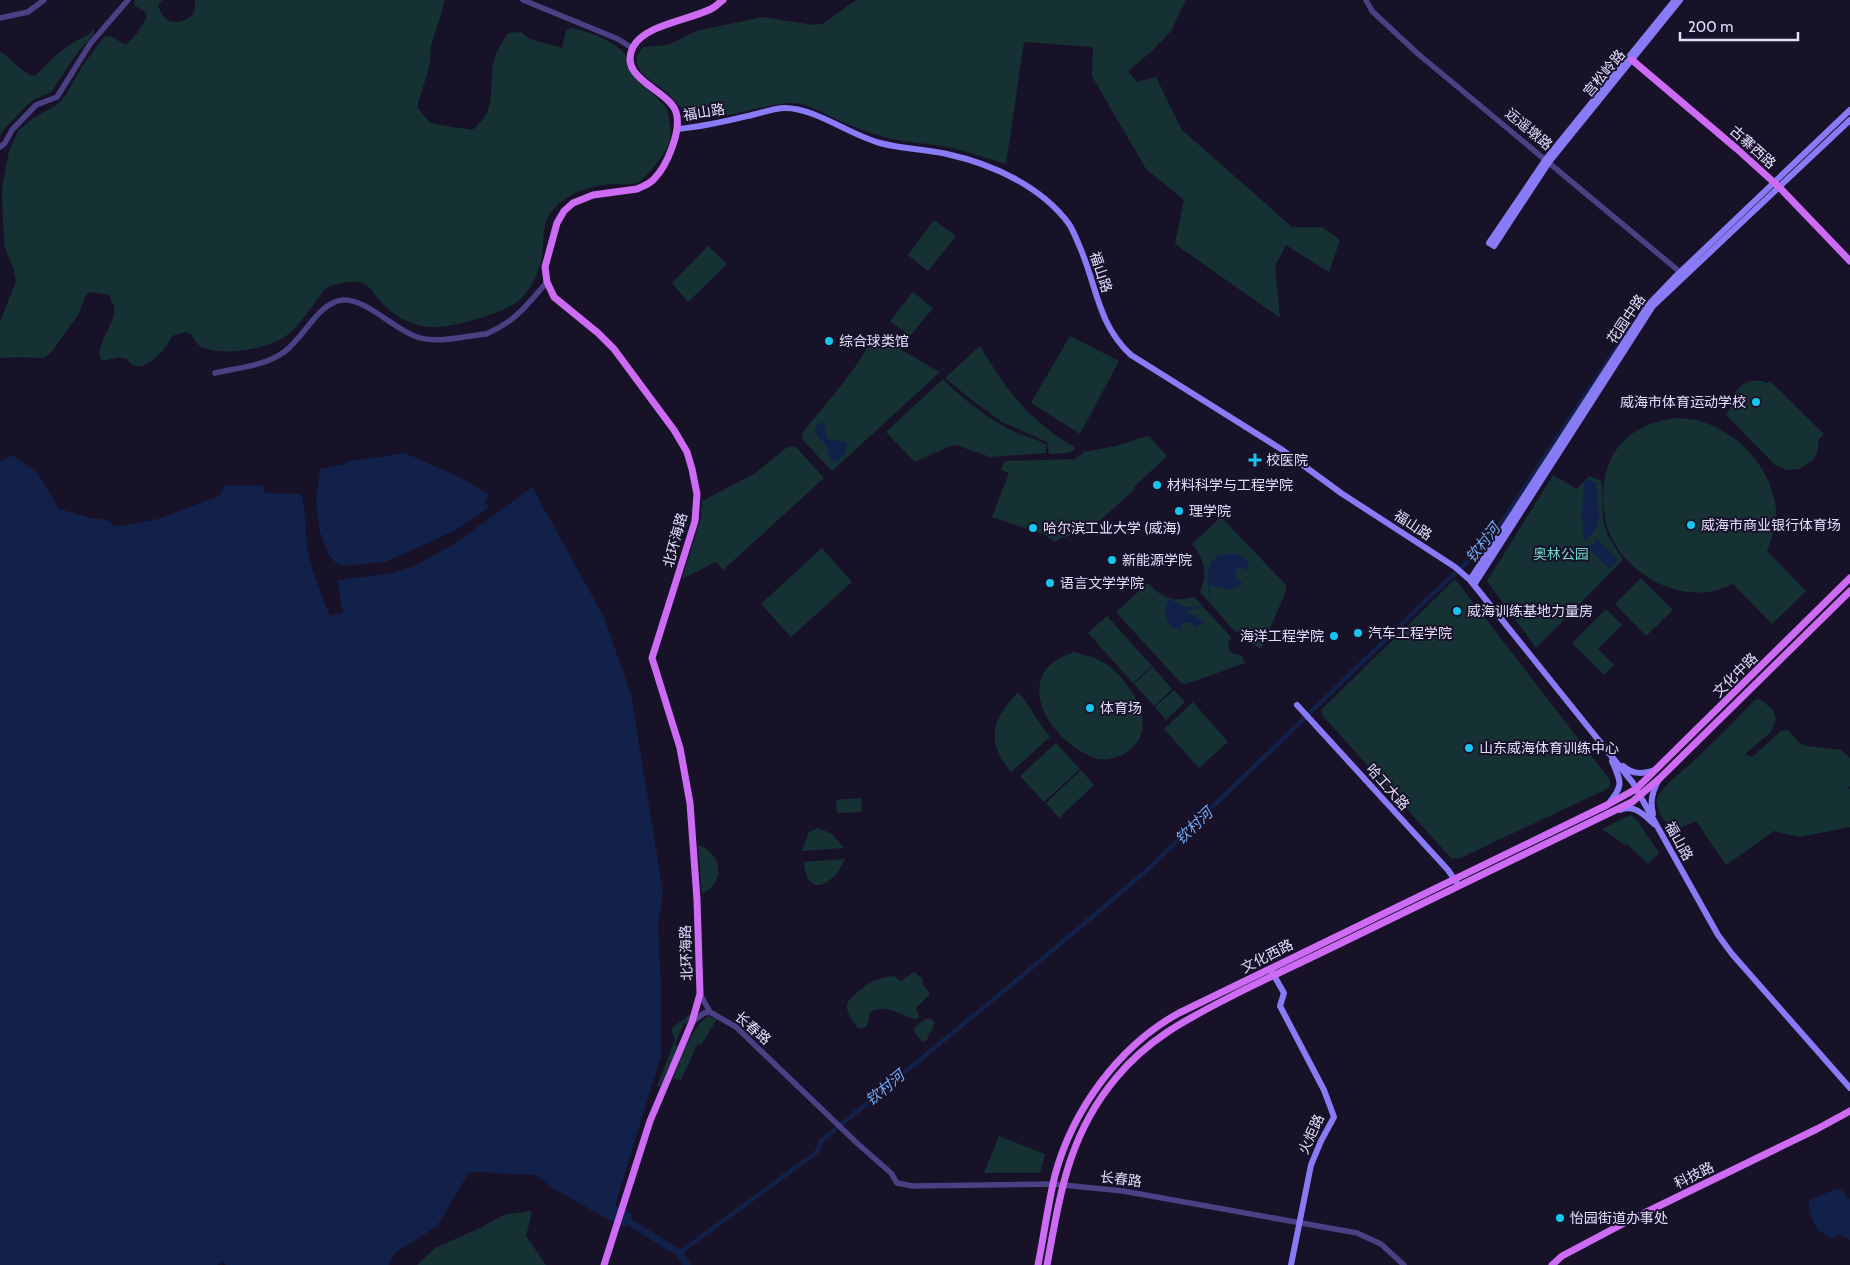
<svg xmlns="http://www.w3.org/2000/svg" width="1850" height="1265" viewBox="0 0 1850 1265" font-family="Cabin,'Noto Sans SC',sans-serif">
<rect width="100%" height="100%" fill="#181229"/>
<!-- green -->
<path fill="#163133" d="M135,0H162L158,5C160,10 162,16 166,19C173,25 190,21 194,12C195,9 195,4 195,0H444L442,12L431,45L430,64L417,107C421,112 426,119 431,123C435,125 464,128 472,130C502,107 485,84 496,54C499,47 504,40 508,33L521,32L530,39L562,48L566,31L571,28C587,31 620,42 627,58C630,63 627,68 631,73L667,108C668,118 673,132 670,142C667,151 646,179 637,183C631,185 621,184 614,184C595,185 576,190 561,202C540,219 545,234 542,257C540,270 531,288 522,298C508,312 457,326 437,327C414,328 395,317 380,301C376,296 371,288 365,284C355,279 334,283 325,289C314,303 304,319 292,331C274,349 223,358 200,346C196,343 193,338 191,334L186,332L172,336C168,347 148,370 135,366C130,365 130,361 126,359C121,355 109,360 103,361L100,358C97,339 116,325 114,307C113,303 110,299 109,295L91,292L87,293L78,315L51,353L43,358L17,357L0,358V322L16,281L14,270L5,248L3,224L2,189L9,151L19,130L32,119L58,104L66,95L83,65L104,37L110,36L126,45L138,32L147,17L144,11L134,5Z
M856,0H1186L1171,31L1151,52L1128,71L1137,82L1156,77L1182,130L1292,227H1322L1340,240L1329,272L1286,245L1275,266L1280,318L1175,244L1184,200L1146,169L1092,76L1093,47L1024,42L1006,164C988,159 970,152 952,148C930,143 906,143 885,137C865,132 846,124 828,115C817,110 805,103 793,103C770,102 708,125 693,117C683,113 676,101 668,94C655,81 622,68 644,47L668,45L696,31L763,17L813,25L822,24Z
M94,29V34L79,51L51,92L34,100L27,105L5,128L0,136V51C9,57 26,76 35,76C47,64 57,53 71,44C79,38 87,37 94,29Z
M934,220L956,236L928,271L908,255Z
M708,246L727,264L688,302L672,283Z
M913,292L933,308L910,336L890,321Z
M874,335C897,346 918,360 940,372L832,471L803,440L802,433L840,387L858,363Z
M1070,336L1119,361L1080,434L1031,403Z
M980,346C1007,391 1027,419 1074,447L1075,450L1067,453L1049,454L1047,442L1002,422L972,400L945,378Z
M943,379C959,396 989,419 1009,429C1021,435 1034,438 1046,444V453L990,457L956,445L950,446L915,462L886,432Z
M1750,381H1762L1767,383L1770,381L1824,434L1819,439L1817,453L1813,460L1799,469L1786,470L1775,465L1726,415C1737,403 1726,391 1750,381Z
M1677,418C1684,419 1693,419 1700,421C1739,433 1772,468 1776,510C1777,524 1772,538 1767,551L1806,591L1772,624L1733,584C1725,587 1717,591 1708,592C1669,597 1627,571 1611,536C1605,525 1604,512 1603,499C1602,451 1631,423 1677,418Z
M1147,436L1150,437L1167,456L1134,487L1135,489L1132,492L1089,530L1061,538L1055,542L1045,535L992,517L1009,473L1001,470L1004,461L1075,459L1084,452L1116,446Z
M792,446L796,447L824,478L723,570L716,562L682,579L701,518L702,501L754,474L786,448Z
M1553,475L1577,489L1589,476L1602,481L1603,521L1608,536L1623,560L1536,648L1487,581Z
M1221,517L1286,585V591L1261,649L1252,643L1253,634C1247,629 1242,630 1236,633L1200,592C1208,574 1205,559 1192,544Z
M822,548L852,582L791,637L761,604Z
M1641,578L1673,610L1646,636L1615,604Z
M1455,579L1610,780L1609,788L1458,859L1451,858L1323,716L1321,710Z
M1148,583C1162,598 1175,603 1194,597L1231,637C1225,648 1229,655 1241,655L1245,663L1186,684L1181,683L1116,612Z
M1606,609L1622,625L1598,649L1614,665L1604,675L1572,643Z
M1107,616L1152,666L1133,683L1088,633Z
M1074,652C1084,655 1094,657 1103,662C1129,678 1163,728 1127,752C1118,758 1108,760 1098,759C1094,758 1089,755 1084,753C1060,741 1030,706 1042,676C1048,663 1061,657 1074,652Z
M1153,667L1172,689L1154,706L1134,684Z
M1174,690L1185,702L1166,720L1155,707Z
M1018,692C1031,706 1037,722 1050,737L1011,772C985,741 992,719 1018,692Z
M1760,699L1772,709L1776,719L1771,732L1745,754L1752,757L1781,731L1787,730L1791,733L1799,743L1807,746L1841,750L1850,758V786L1848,787L1850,790V827L1800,837L1774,831L1726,865L1696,821L1673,831C1666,825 1654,807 1657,798C1662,786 1688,767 1698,757C1717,739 1736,719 1755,700Z
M1193,702L1228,742L1199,768L1164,729Z
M1056,743L1080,769L1044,802L1020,776Z
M1081,770L1094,785L1059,818L1046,803Z
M861,798L862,812L837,813L836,800Z
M1631,815L1637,820L1659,853L1648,864L1628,845H1625L1602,829Z
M818,828L832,834L844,848L802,851L809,832Z
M698,845C723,854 726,882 702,894Z
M845,859C841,866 838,874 831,879C814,894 805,879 804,862Z
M914,972L922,978L923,985L929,992V995L916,1008L919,1017L918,1019C900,1018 890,1002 870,1012L867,1026L863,1028H858C852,1020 846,1013 847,1003C862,987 872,978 894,976L901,981Z
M690,1014L692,1015L687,1024L684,1023L675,1045L678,1047L660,1087L657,1086L675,1040L671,1029Z
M708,1016L717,1019L701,1045L698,1043L681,1080L673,1078C681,1059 691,1028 708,1016Z
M928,1018L935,1022C933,1030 929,1033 927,1040L922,1042L913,1030L920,1023Z
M999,1136L1045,1154L1040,1173H984Z
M529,1211L532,1212L526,1236L546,1265H417L435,1248L478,1229L504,1215Z"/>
<!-- water -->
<path fill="#11214a" d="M822,422L825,424L826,435L829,440L844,441L847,443L846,453L836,462L831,461L826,444L820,439L815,430L817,425Z
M405,453L459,477L490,495L484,502L489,507L456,530L385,562L343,566L335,562L328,554L320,532L316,504L320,469L346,464V462Z
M12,455L37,472L59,509L91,518L106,520L116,527L158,519L219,496L225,485L263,486L264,493L301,494C306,512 305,528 307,545C310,566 321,596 330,616L343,613L337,580L393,573L414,566L456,543L532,487L604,617L631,695L663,892L658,926L661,986V1056L615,1205L633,1214L625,1227L607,1219L553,1188L536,1175L469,1172L437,1226L394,1254L389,1265H226L222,1261L217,1265H0V462Z
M1584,479L1597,483C1594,512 1609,515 1587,540H1584L1582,514Z
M1597,540L1618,560L1609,569L1589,548Z
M1234,554L1241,555L1249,564L1248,570L1239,567L1235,571L1237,580L1243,583L1230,590L1210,585L1209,587L1211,596L1210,602C1208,588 1202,561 1221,555C1225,554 1230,554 1234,554Z
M1169,599L1184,607H1203L1204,608L1189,609L1186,611L1204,622L1194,628L1192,623H1183L1180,627L1183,631L1170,626C1165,618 1163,608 1169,599Z
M1836,1189L1843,1191L1846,1197L1850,1199V1240L1839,1235L1833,1239C1829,1236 1823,1234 1819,1231C1813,1225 1807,1207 1809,1200Z"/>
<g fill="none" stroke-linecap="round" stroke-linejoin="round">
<!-- canal -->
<path stroke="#11214a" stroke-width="4.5" d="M679,1253L817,1152L821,1141L1028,971L1145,872L1438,589L1488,543L1627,332"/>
<!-- river -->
<path stroke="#11214a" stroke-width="7" d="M628,1221L679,1253L687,1265"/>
<!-- tertiary -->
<path stroke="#4a4185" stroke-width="5.5" d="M523,0L618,39L632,48
M1366,0L1372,11L1417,53L1680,272
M0,18L28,12L44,0
M0,147L5,143L12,130L36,105L57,97L90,44L128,0
M215,373C237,368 265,366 284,352C304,338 318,302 343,300C365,298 395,330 417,337C439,344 464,336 486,334C516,321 526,306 547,282
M700,994L710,1012L736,1027L858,1144L891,1173L897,1183L913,1186L1053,1184L1123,1191L1357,1233L1381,1244L1404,1265
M692,1022L704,1013L710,1012"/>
<!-- secondary -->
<path stroke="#897af6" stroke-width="6" d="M1675,0L1546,159L1489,243L1494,246L1549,162L1680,0
M677,129C703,127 727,121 752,115C762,113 774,108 785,108C815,108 850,135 880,143C902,149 925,149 947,154C992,164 1041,186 1069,224C1073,230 1076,238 1079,245C1097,285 1097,324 1131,355L1281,449L1341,493L1455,567L1470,580L1633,783L1718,935L1732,954L1850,1088
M1470,580L1649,304L1674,278L1850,110
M1474,585L1653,306L1850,120
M1297,705L1448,870L1457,883
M1623,766C1633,775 1643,774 1655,770
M1609,803C1624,785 1621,782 1612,761
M1620,810C1635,804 1644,815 1654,824
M1653,814C1650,801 1652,793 1658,781
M1272,972L1284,993L1280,1006L1324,1090L1334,1117L1321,1141L1311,1165L1291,1265"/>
<!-- primary -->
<path stroke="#ce6bf5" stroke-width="7" d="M1632,60L1737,149L1779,187L1850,261
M604,1265L650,1121L692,1022L700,994L697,900L690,803L680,748L652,658L695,521L697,494L692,469L687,452L674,430L614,349L598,333L554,297L547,282L545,267L557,223L564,211L573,203L593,195L637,189C643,186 650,184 654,179C667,166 682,130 676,112C668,89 617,79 633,47C644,25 689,20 711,9C715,7 719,3 723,0
M1038,1265C1044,1235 1048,1204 1055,1175C1073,1109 1119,1046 1179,1013L1607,805L1636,789L1850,578
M1047,1265C1060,1195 1068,1135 1116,1078C1147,1040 1185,1020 1228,998C1263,980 1300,963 1335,946C1434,898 1533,850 1632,802L1659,779L1850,591
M1552,1265L1562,1256L1630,1220L1817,1129L1850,1111"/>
</g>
<!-- markers -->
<g fill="#16c6ef" stroke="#181229" stroke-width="2">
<circle cx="829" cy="341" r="5"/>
<circle cx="1756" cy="402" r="5"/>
<path d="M1252.5 452.5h5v5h5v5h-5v5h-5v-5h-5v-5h5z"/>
<circle cx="1157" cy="485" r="5"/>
<circle cx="1179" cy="511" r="5"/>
<circle cx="1691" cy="525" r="5"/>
<circle cx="1033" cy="528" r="5"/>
<circle cx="1112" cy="560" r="5"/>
<circle cx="1050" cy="583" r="5"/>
<circle cx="1457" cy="611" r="5"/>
<circle cx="1358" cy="633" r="5"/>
<circle cx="1334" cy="636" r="5"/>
<circle cx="1090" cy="708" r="5"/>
<circle cx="1469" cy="748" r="5"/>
<circle cx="1560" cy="1218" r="5"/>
</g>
<g text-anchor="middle" stroke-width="4" stroke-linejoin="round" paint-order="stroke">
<!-- street labels -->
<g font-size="14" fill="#e3ddfd" stroke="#181229">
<text transform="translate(1604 73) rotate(-50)" y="5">宫松岭路</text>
<text transform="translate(704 112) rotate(-9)" y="5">福山路</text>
<text transform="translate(1529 129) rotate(40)" y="5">远遥墩路</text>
<text transform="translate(1753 147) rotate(42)" y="5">古寨西路</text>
<text transform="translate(1101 272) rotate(72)" y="5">福山路</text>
<text transform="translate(1626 319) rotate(-56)" y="5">花园中路</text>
<text transform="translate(1413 525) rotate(33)" y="5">福山路</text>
<text transform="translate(675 540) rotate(-75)" y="5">北环海路</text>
<text transform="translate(1735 675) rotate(-45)" y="5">文化中路</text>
<text transform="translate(1388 787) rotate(48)" y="5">哈工大路</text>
<text transform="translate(1679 841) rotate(61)" y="5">福山路</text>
<text transform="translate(686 953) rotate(-92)" y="5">北环海路</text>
<text transform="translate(1267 956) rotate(-27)" y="5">文化西路</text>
<text transform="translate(753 1028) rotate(41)" y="5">长春路</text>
<text transform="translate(1311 1134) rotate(-66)" y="5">火炬路</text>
<text transform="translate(1694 1175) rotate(-26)" y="5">科技路</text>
<text transform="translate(1121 1179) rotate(7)" y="5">长春路</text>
</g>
<!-- poi labels -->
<g font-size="14" fill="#e3ddfd" stroke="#181229" text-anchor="start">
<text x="839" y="346">综合球类馆</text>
<text x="1746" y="407" text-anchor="end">威海市体育运动学校</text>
<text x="1266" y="465">校医院</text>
<text x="1167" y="490">材料科学与工程学院</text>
<text x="1189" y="516">理学院</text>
<text x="1701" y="530">威海市商业银行体育场</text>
<text x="1043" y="533">哈尔滨工业大学 (威海)</text>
<text x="1122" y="565">新能源学院</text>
<text x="1060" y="588">语言文学学院</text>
<text x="1467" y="616">威海训练基地力量房</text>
<text x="1368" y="638">汽车工程学院</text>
<text x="1324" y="641" text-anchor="end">海洋工程学院</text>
<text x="1100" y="713">体育场</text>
<text x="1479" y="753">山东威海体育训练中心</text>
<text x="1570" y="1223">怡园街道办事处</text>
</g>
<!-- park labels -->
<g font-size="14" fill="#6cd9c8" stroke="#181229">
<text x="1561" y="559">奥林公园</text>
</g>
<!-- water labels -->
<g font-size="15" font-style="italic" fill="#72acf6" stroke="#181229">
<text transform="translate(1483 543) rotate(-52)" y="5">钦村河</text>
<text transform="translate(1194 826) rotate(-44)" y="5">钦村河</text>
<text transform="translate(885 1088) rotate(-40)" y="5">钦村河</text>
</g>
</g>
<!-- scale -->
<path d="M1680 32v8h118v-8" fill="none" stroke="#e3ddfd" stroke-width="2.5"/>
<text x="1688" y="32" font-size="15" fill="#e3ddfd" stroke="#181229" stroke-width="4" paint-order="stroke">200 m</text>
</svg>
